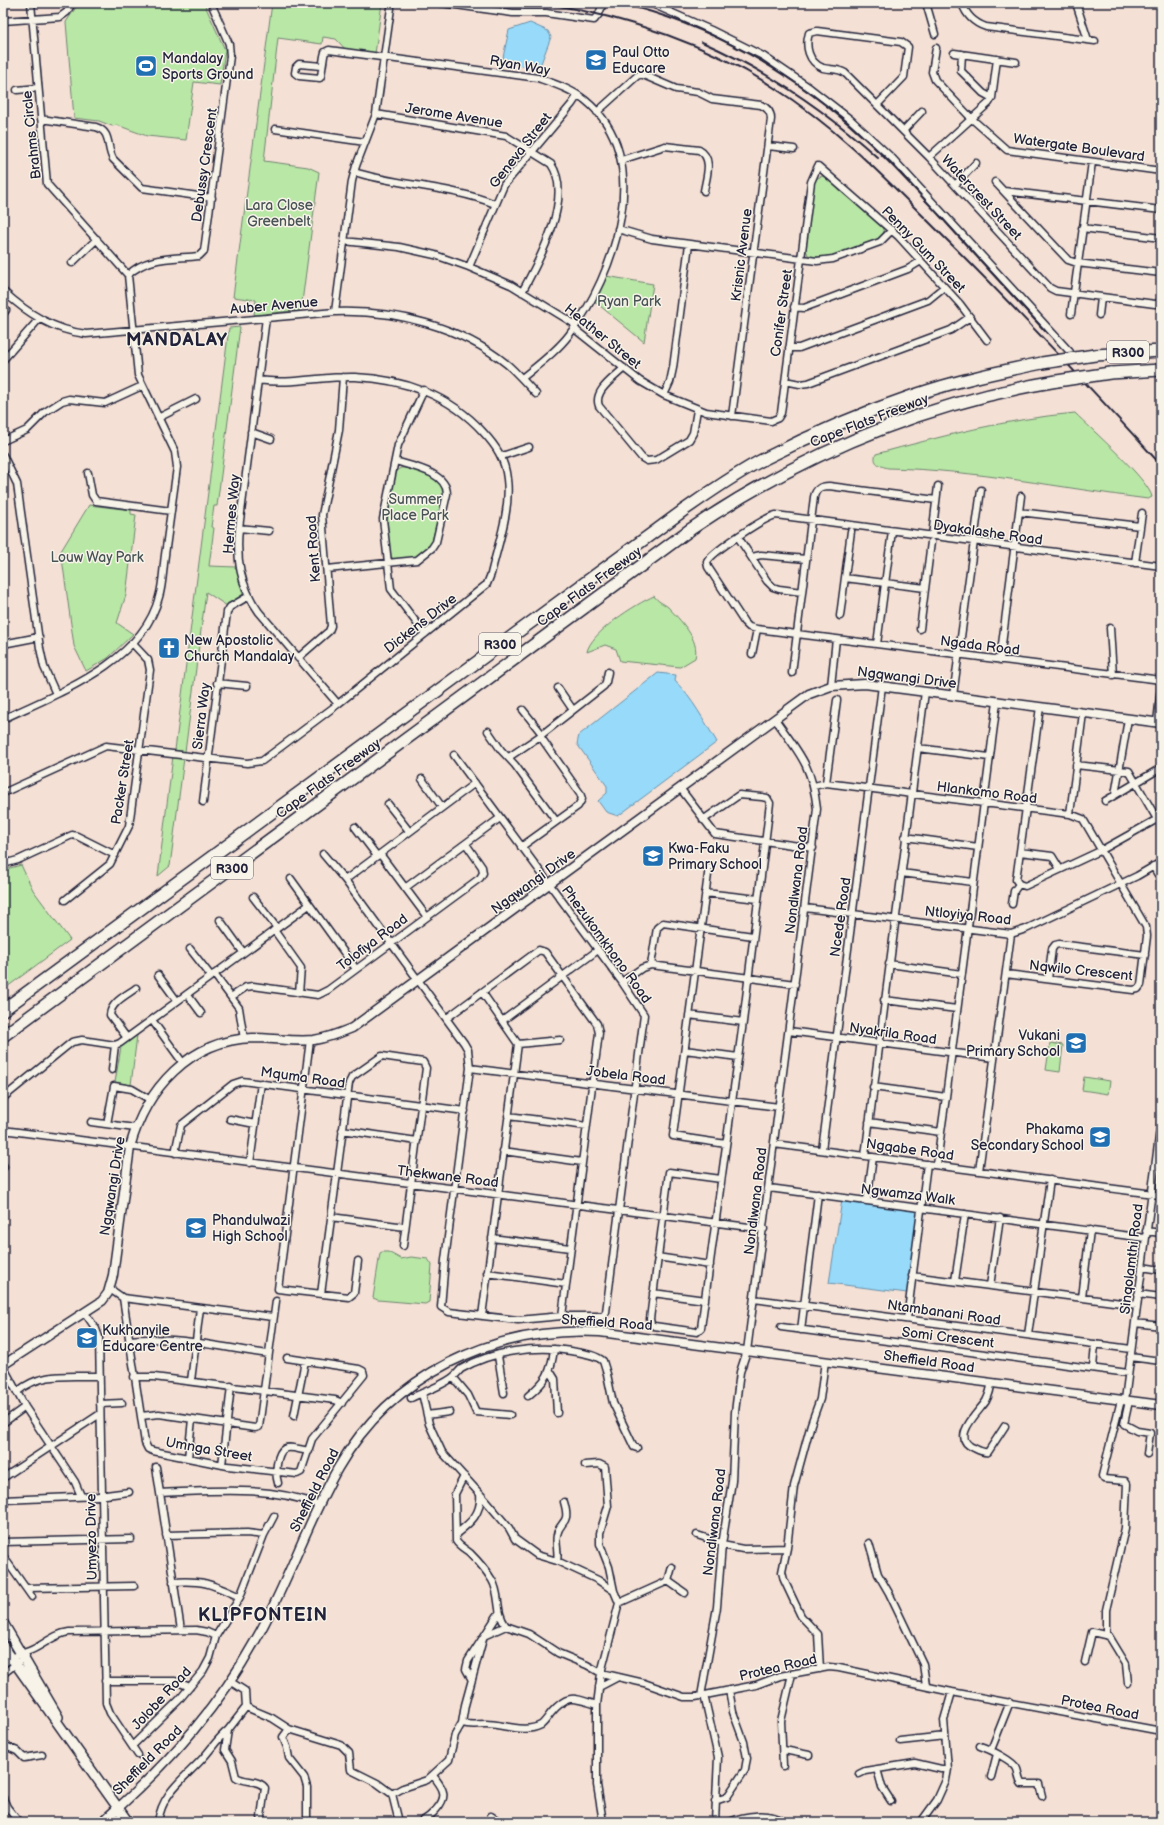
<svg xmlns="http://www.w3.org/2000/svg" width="1164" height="1825" viewBox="0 0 1164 1825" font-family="'Balsamiq Sans',sans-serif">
<rect width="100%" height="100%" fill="#f4e0d4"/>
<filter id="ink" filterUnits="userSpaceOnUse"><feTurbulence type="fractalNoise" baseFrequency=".025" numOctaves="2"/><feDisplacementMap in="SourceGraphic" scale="8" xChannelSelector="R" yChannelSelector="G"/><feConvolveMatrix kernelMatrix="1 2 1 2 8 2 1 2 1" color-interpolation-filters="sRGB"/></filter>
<g filter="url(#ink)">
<!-- green -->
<path fill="#b9e7a6" stroke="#6e8470" d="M79,3H204L225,50L220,85L194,82L186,140L147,136L117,125L112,126L99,121L74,118L66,22Z
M272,3H382L375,54L346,50L336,39L323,37L322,44L278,38L264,161L308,167L319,172L301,310L254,315L256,300L233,297Z
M822,176L826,178L881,225L884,232L881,237C866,245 825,263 808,255L806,250L814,183L817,178Z
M606,276L653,284L644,342L594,301Z
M240,327L217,506H214L211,527L214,528L209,566L236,567L243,594L227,606L206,592L185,752L175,750L229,328Z
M1075,413C1090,428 1149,480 1152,497L1148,499C1061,488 976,470 888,468C880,466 872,463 876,454C942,436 1007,419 1075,413Z
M400,468C416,467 438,477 445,491L431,545L416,557L394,559L390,556L387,518L396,473Z
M89,505L131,510V514L136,515L126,595L117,623L133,634L108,658L86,671L74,646L61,551Z
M654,596C658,602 663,603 668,607C680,620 700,639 695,658L680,667L620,661L616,649L605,645L587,652C590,633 636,604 654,596Z
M173,756L184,758L170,866L158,876Z
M21,865L33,890L70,940L3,990V870Z
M137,1035L131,1085L115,1082L121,1047Z
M1050,1043L1063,1045L1060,1072L1046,1070Z
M1084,1077L1110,1081L1108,1094L1082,1090Z
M382,1252H388L401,1259L411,1257L428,1259L432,1265L429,1302L425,1304L378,1300L373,1298L380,1253Z"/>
<!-- water -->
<path fill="#97daf9" stroke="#6890ad" d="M530,23L548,31L551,37L540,66L538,69L502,62L509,30Z
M658,673L676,675L675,681C693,699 704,721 717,742L618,816L606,812L598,801L607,793V786L577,744L579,735Z
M842,1200L914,1209L918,1214L907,1293L829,1283Z"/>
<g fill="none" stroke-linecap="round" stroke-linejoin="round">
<!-- minor casing -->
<g stroke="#22223b" stroke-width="9">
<path id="minor" d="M441,3L513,13H546L594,20L599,14L603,3
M650,3L711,30L763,56L810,88L850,119L893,159L1070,352
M926,3L935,34
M962,3C966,15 974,23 986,27L1095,41
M1076,3L1088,40
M3,21L60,17L67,12L72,3
M936,48L932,72L935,80L972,119L1007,150L1161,171
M954,53L1016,62
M962,54L961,71L983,93L992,98
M322,66L299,64L296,67L295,73L299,76L320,78L321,76L324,56L325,52L329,50L538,78C555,84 571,89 585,100C656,157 615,275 569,335C557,351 538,365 522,378
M17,90L38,88
M877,105L904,77L908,47L901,42L817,31L809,33C805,46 808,62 823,68C831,70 838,68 845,73L929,157L1050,288L1056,291L1155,304L1161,302
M597,112L637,76L641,74L676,89L698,92L712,99L761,105C768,108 771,112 771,119L732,416
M376,114L506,136L551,164C574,197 539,261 522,292
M41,119L96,127C112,132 106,147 113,159L142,188L212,198
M275,129L365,142
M903,131L922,111
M768,146L794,149
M929,157L989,103L992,98L997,59
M621,160L665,146L699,150C714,158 706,178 704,191
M354,172C400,186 450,186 495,204
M995,182L1068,260L1077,263L1161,273
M955,185L976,163
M1004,191L1161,210
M1082,228L1161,238
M618,229L652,239L817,261L833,259L880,242L892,230
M344,241L399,247L435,255L469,267L511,285L573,323L577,331L640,381L664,395L706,412L771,421L778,418L781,413L811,182L818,166L898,236L960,304L987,340
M72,263L97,239
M469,267L504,185L572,104L578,95
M128,275C147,256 173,259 199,256L204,251L230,56L229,44L211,3
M3,291C27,313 53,330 86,334L335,312C396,310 460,326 508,365C518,374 527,384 536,394
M794,307L804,308L908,269L921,261
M335,312L352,181L356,166L376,114L391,8
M3,314L6,310
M1071,314L1092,162
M1099,315L1101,298
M266,318L239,528C236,559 240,586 259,612L338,704
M789,348H799L928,300L944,287
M3,360L39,319
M624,368C614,378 593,391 599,406L642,458L647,461L656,460L689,440L693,433L697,410
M785,381L800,384L808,383L951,330L970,317
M424,390L398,445L383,519L391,589L425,634
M664,395L670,382L673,368L689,244
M158,418L196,399
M251,432L271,439
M3,441L27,430L45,412L62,401L69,399L105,403L142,386
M3,455L17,484L40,648L44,667L56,694
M502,456L529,447
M88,473L92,495L96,501L171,511
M1019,512L1140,526
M239,528L269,531
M932,536L938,486
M738,537L767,581L773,587L779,589L802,592
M752,557L761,555L806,559
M1135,563L1142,513
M1161,566L776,515C765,517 712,552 707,562L708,567L744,622L749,627L757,629L1161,680
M327,569L417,560L432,548L436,542L447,494C447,472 411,466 395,461
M845,578L925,588
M840,616L851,531
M1110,628L1113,675
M920,629L931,542
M3,644L39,637
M877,644L892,531
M752,654L757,629
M298,658L329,631L331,626L322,515L339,430L343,377
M1000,660L1021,496
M792,673L814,497C816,488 821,486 829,486L936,500
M217,683L247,686
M831,686L836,639
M558,688L573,710
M953,696L981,490
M523,710L542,734
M3,719C58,693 142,663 159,597C163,584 163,569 165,555C169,526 173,497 177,467L175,452L138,375L128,275L47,184L31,3
M1157,723L1161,686
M488,731L501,750L515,765L556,821
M918,748L989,757
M509,757L540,736L604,686L606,682L608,672
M1076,765L1129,771L1157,819
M422,779L442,807
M826,783L837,700
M814,786L826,783L1070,814L1083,819L1146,927L1147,936L1141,985L1138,989L1133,990L1006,974
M680,788L715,834L813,848
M3,793L106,746L247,763L262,761L338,704L487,584L491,574C498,544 511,510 507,479C505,459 496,446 483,432C450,395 403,379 355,377C322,376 291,385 258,380
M1115,795L1128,719
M1105,801L1161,768
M203,802L227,612L230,607L249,596
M388,804L409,831
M1070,814L1083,713
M703,820L739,795L762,797L767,798L770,803L743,1022L701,1328L697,1332L654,1326L651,1324L650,1319L669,1172L721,1179
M355,827L377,856
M905,837L978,847
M521,847L578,806L582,799L580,793L540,736
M1020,852L1052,856L1060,869
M323,854L345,880L464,1043L468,1050L470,1068L445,1260L441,1307L449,1312L518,1320L562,1316H603L606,1312L644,1015L622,982L454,755
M380,854L427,917
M3,864L18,860L72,835L77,836L115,855
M1153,866L1161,880
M709,867L673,1136L726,1144
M901,873L973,882
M291,879L356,969
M345,880L475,783
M1019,884L1025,886L1100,851L1161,817
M405,888L500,818
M705,893L758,899
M253,897L277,928
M65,900L110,864L129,826L150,670L148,660L132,643
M1012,904L1014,891L1019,884L1016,880L1040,707
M805,908L1011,934L1026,929L1137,876L1161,862
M220,920L243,952
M274,930L301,968L299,993
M190,949L211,976
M889,964L962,974
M651,965L657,928L663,923L753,936
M214,974L239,1008L244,1039
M158,975L177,1001
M1048,979L1052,949L1055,945L1059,944L1145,955
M622,982L642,968L651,965L795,984
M187,994L201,1013
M231,997L246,987L253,986L318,995L328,990L480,878L483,873L482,867L466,844
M884,1000L957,1009
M689,1015L743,1022
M447,1018L539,950L545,952L597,1024L599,1033L562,1316
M152,1020L183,1063
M502,1021L598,950
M789,1031L994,1058
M127,1038L110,1015C111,1002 127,995 136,988
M310,1040L278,1289L349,1297L354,1293L358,1261
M518,1044L560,1040
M685,1050L738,1057
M470,1068L779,1107
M112,1070L115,1045
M873,1087L946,1097L997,702
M3,1098L72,1042L82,1040L115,1045L120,1043L309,905
M508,1116L587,1126
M230,1119L255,1124
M91,1122L135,1128
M869,1122L941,1132L937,1165
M107,1124L114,1086L132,1089L149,1099
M3,1130L764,1229
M342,1130L417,1141
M941,1132L946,1097
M774,1144L1161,1195
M822,1150L882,686
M503,1151L582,1162
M175,1153L181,1125L233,1084L242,1081L465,1111
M865,1156L925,692
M250,1163L261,1083
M3,1165L4,1167
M979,1171L1011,934
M769,1188L1145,1238
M867,1201L873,1157
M331,1217L405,1227
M1146,1231L1161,1233
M492,1238L570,1248
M657,1257L710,1265
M1142,1267L1161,1270
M487,1273L566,1284
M912,1276L1137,1305
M955,1281L965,1214
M990,1286L1000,1218
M110,1289L123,1298L273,1317
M653,1293L705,1300
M321,1294L349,1083L352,1077L382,1056L423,1062L426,1068L403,1246
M1138,1294L1161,1297
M123,1298L145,1443L148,1449L153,1451L228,1466L297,1474L301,1472L312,1439L364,1375L363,1371L359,1369L287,1358
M1082,1298L1090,1230
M754,1299L1131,1349
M85,1313L96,1329L99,1337L106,1703L110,1713L138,1755
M482,1316L518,1044L482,992
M907,1319L927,1164
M1135,1323L1161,1326
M781,1327L1128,1373
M801,1330L818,1194
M1028,1335L1050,1180
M129,1340C170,1335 226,1348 268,1354
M498,1356L504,1393
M1130,1357L1161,1361
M3,1366L25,1407L75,1482L81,1496
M1093,1368L1095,1344
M550,1371L555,1379L557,1413
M134,1377H154L335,1400L342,1403
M453,1377L468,1395L476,1412L510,1415
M191,1381L200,1308
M991,1383C991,1389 989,1395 986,1401C979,1412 949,1438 974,1448C978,1450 983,1453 988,1452L1005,1426
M17,1392C41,1371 70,1377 100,1376
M422,1393L429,1424L442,1452L480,1494L509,1528L515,1539L537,1555L557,1561L598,1580L614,1591L619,1603L601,1673L597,1705V1785L603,1822
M528,1396C546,1381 551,1374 554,1349
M411,1398C424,1392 441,1386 452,1378C456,1375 458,1372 461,1369C492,1351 536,1345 571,1351C581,1353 595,1354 603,1361L607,1374L613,1403L634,1447L637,1448
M1125,1400L1161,1121
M1129,1401L1124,1424L1137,1431L1150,1433L1147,1454
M100,1404L122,1403
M427,1415L449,1412
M141,1416L159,1414L255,1428L259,1427L276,1301
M294,1416L305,1361
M3,1423L25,1407
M188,1458L192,1419
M222,1465L231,1386
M585,1465L599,1464L605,1467L608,1506L600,1533V1544L609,1567L614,1591
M156,1467L181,1630
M464,1476L455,1494L456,1541C459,1546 465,1549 470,1553C478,1561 486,1570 492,1580C501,1595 495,1612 506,1626L529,1634L558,1653L587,1665L601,1673L644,1683L684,1697H695L756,1685L780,1676L829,1667L839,1668L952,1692L1161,1731
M3,1478L100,1414
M278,1483C276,1477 276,1471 277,1464C281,1441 290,1448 309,1451
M160,1493C214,1491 268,1485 319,1505
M3,1500L98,1496L129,1492
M456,1534C470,1523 482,1514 480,1494
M166,1535L247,1533L264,1535
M697,1535L722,1543
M3,1542L131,1539
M869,1543L878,1574L889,1593L923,1664L926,1685
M722,1545L743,1549L787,1548
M3,1556L32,1597
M557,1561C559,1552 555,1544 557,1535C560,1519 571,1526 564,1502
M668,1581L685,1593
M668,1581L672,1567
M173,1582C205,1580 211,1584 240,1597
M26,1588L134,1586
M619,1603L668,1581
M1106,1634V1610L1125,1528L1127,1484L1125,1481L1104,1479L1102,1476L1121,1400
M486,1635L506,1626
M1085,1662L1092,1632L1109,1636L1126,1664L1128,1683
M3,1664C13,1657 17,1655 29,1651C43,1646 53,1634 69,1632L196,1630L207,1632L216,1636
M820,1669L818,1634L801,1616L784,1580L782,1572L787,1548L794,1486L811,1424L820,1399L825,1361
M3,1674L26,1656
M472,1680L466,1669L468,1661L499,1613
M105,1681H175L190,1687
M231,1682L245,1691L246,1707L228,1730L225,1750L232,1761L236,1777C245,1783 259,1779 265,1788L261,1817L263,1822
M599,1687L618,1677
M704,1695L718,1757L715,1822
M701,1696L717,1607L722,1545L732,1481L735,1412L740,1372L747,1351L817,809C812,765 799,753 775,719
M246,1707L272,1718L289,1729L341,1745L349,1753L351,1770L377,1783L392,1794
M462,1723C471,1726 477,1724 486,1724C503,1724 524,1734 541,1725C545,1722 548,1717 551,1713C568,1693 574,1698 597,1705
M289,1729L283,1737L287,1747L289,1758L304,1777L307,1787V1822
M900,1741L945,1736
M3,1745L17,1751L24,1758L42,1755
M132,1746L179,1700L203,1671L210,1658L216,1636L240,1597L264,1535L274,1516
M980,1746C989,1749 1014,1761 1017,1769C1019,1774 1018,1780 1022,1784H1039L1042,1796
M784,1750L809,1755
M991,1750L1010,1702
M783,1766L781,1721L792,1674
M877,1769L882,1787L891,1801
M859,1774L865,1771L915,1763L941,1769H948
M991,1777L997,1754
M392,1794L403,1788L427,1780L449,1760L455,1735L462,1723L465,1705L483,1639
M392,1794L399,1822
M3,1798L7,1807L19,1822
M715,1801L727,1797L745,1770L747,1758L744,1742L733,1712L729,1690
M491,1816L500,1822
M158,1822C162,1792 185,1778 203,1758C212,1748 218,1738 228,1730
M421,1822C430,1817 446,1803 443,1792C442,1786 436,1780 433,1775
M729,1822C745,1815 769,1812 785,1822
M921,1822L937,1800L946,1780L948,1769L944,1720L952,1692"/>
</g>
<!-- tertiary casing -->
<g stroke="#22223b" stroke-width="11">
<path id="tertiary" d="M3,1365L102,1301L108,1293L113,1275L130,1147C146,1089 189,1040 253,1038C273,1038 294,1042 314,1040C327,1038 340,1033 352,1028L809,694L831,686L865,684L1161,723
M117,1809C172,1759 219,1706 255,1641C287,1586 306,1524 338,1468C392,1374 494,1326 600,1332L1161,1405"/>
</g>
<!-- secondary casing -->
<g stroke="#22223b" stroke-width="12">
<path id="secondary" d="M3,1623L58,1717
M3,1646L128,1822
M103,1822L117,1809"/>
</g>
<!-- motorway casing -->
<g stroke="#22223b" stroke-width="14">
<path id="motorway" d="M1095,355L1161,351
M1110,373L1161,370
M3,1010L684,510C710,492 738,472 766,458C813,434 862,413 912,396C954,381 998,372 1042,363
M3,1036L691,529C802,454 924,403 1057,381"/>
</g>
<!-- minor -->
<use href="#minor" stroke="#f7f3e8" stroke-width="6"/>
<!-- tertiary -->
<use href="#tertiary" stroke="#f7f3e8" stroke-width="8"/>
<!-- secondary -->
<use href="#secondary" stroke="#f7f3e8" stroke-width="9"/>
<!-- motorway -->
<use href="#motorway" stroke="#f7f3e8" stroke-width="11"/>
<!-- rail -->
<path stroke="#22223b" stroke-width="2" d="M544,3C625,17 704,42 773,87C835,126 885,178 937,230C1014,306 1088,385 1161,465
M619,3C709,24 795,74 863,137C891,162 915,190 941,217C975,255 1010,293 1045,331
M702,42C768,71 825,110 878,158"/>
<!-- motorway-bridge casing -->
<g stroke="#22223b" stroke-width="14" stroke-linecap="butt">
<path id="motorway-bridge" d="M1042,363L1095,355
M1057,381L1110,373"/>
</g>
<!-- motorway-bridge -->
<use href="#motorway-bridge" stroke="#f7f3e8" stroke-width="11"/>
</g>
</g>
<!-- icons -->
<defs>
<g id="school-square" transform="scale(1.15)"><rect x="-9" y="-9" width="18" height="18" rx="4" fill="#1f6fb2" stroke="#f7f3e8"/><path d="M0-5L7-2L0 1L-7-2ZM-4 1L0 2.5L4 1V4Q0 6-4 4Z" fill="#fff"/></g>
<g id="stadium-square" transform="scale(1.15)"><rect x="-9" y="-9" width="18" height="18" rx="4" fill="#1f6fb2" stroke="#f7f3e8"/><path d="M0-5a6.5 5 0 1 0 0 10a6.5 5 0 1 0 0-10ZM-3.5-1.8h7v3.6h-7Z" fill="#fff"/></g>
<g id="church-square" transform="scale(1.15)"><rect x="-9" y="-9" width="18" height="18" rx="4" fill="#1f6fb2" stroke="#f7f3e8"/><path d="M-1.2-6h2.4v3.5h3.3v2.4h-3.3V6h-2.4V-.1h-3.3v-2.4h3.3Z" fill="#fff"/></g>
</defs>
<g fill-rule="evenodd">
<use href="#school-square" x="596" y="60"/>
<use href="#stadium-square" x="146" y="66"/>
<use href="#church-square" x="169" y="648"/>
<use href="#school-square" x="653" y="856"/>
<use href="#school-square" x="1076" y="1043"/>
<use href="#school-square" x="1100" y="1137"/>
<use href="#school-square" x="196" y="1228"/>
<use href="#school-square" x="87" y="1338"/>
</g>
<g text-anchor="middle" stroke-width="3" stroke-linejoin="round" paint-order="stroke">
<!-- shield labels -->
<g fill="#f7f3e8" stroke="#62616f" stroke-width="1">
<rect x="1107" y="341" width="42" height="22" rx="3"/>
<rect x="479" y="633" width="42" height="22" rx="3"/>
<rect x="211" y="857" width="42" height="22" rx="3"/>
</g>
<g font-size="13" font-weight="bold" fill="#22223b">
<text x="1128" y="357">R300</text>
<text x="500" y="649">R300</text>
<text x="232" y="873">R300</text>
</g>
<!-- poi labels -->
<g font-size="14" fill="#22223b" stroke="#f7f3e8" text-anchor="start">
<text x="612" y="57">Paul Otto<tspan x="612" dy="16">Educare</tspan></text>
<text x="162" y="63">Mandalay<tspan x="162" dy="16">Sports Ground</tspan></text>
<text x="184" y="645">New Apostolic<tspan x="184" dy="16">Church Mandalay</tspan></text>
<text x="668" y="853">Kwa-Faku<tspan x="668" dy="16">Primary School</tspan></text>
<text x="1060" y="1040" text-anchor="end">Vukani<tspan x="1060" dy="16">Primary School</tspan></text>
<text x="1084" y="1134" text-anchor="end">Phakama<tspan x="1084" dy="16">Secondary School</tspan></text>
<text x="212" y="1225">Phandulwazi<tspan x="212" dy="16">High School</tspan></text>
<text x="102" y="1335">Kukhanyile<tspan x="102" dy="16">Educare Centre</tspan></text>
</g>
<!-- street labels -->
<g font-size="14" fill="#22223b" stroke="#f7f3e8">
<text transform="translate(520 65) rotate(10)" y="5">Ryan Way</text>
<text transform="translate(454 115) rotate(9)" y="5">Jerome Avenue</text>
<text transform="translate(31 135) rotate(-96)" y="5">Brahms Circle</text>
<text transform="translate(1079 147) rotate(8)" y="5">Watergate Boulevard</text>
<text transform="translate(520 150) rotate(-52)" y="5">Geneva Street</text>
<text transform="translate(204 165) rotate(-82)" y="5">Debussy Crescent</text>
<text transform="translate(982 197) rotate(47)" y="5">Watercrest Street</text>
<text transform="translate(924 249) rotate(46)" y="5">Penny Gum Street</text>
<text transform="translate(741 255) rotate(-83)" y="5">Krisnic Avenue</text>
<text transform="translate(274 305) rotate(-5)" y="5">Auber Avenue</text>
<text transform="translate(781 313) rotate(-82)" y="5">Conifer Street</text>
<text transform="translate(603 336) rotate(39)" y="5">Heather Street</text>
<text transform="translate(869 420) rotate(-21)" y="5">Cape Flats Freeway</text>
<text transform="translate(231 514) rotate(-85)" y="5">Hermes Way</text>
<text transform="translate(988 532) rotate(8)" y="5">Dyakalashe Road</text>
<text transform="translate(313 549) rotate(-94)" y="5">Kent Road</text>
<text transform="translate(589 586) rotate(-36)" y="5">Cape Flats Freeway</text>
<text transform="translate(420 623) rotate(-38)" y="5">Dickens Drive</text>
<text transform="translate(980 645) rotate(7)" y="5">Ngada Road</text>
<text transform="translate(907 677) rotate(7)" y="5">Ngqwangi Drive</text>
<text transform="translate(201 716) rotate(-83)" y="5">Sierra Way</text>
<text transform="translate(328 778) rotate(-36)" y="5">Cape Flats Freeway</text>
<text transform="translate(122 782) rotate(-81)" y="5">Packer Street</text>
<text transform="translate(987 792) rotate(7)" y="5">Hlankomo Road</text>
<text transform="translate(796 880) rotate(-83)" y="5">Nondlwana Road</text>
<text transform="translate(533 881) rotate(-36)" y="5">Ngqwangi Drive</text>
<text transform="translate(968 915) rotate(6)" y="5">Ntloyiya Road</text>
<text transform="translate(840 917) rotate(-82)" y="5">Ncede Road</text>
<text transform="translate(372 942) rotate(-37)" y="5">Tolofiya Road</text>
<text transform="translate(607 944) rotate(54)" y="5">Phezukomkhono Road</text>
<text transform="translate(1081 970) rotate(6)" y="5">Nqwilo Crescent</text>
<text transform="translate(893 1033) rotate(8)" y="5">Nyakrila Road</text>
<text transform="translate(626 1075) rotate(7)" y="5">Jobela Road</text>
<text transform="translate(303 1077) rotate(8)" y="5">Mquma Road</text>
<text transform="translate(910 1149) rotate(8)" y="5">Ngqabe Road</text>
<text transform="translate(448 1176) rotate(7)" y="5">Thekwane Road</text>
<text transform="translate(112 1186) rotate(-81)" y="5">Ngqwangi Drive</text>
<text transform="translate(908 1194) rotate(7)" y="5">Ngwamza Walk</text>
<text transform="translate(755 1201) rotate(-83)" y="5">Nondlwana Road</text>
<text transform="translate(1131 1259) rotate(-83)" y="5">Sinqolamthi Road</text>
<text transform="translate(944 1312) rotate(8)" y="5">Ntambanani Road</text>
<text transform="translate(607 1322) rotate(4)" y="5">Sheffield Road</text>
<text transform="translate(948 1337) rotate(7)" y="5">Somi Crescent</text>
<text transform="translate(929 1361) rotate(8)" y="5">Sheffield Road</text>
<text transform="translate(209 1449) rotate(10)" y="5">Umnga Street</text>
<text transform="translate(314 1490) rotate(-63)" y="5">Sheffield Road</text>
<text transform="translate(714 1522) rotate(-83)" y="5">Nondlwana Road</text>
<text transform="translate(91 1537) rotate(-91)" y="5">Umyezo Drive</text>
<text transform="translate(778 1667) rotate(-13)" y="5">Protea Road</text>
<text transform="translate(161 1698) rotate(-47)" y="5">Jolobe Road</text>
<text transform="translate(1100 1707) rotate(11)" y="5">Protea Road</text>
<text transform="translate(147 1760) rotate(-45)" y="5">Sheffield Road</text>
</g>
<!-- park labels -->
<g font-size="14" fill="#485356" stroke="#f7f3e8">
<text x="279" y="210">Lara Close<tspan x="279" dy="16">Greenbelt</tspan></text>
<text x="629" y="306">Ryan Park</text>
<text x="415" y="504">Summer<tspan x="415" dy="16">Place Park</tspan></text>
<text x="97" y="562">Louw Way Park</text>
</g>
<!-- district labels -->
<g font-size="18" font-weight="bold" letter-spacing="1" fill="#22223b" stroke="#f7f3e8">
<text x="177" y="346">MANDALAY</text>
<text x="263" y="1621">KLIPFONTEIN</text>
</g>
</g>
<!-- margin -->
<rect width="1164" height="1825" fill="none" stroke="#f7f3e8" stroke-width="16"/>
<rect x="8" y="8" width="1148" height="1809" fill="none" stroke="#22223b" stroke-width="1.5" filter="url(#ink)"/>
</svg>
